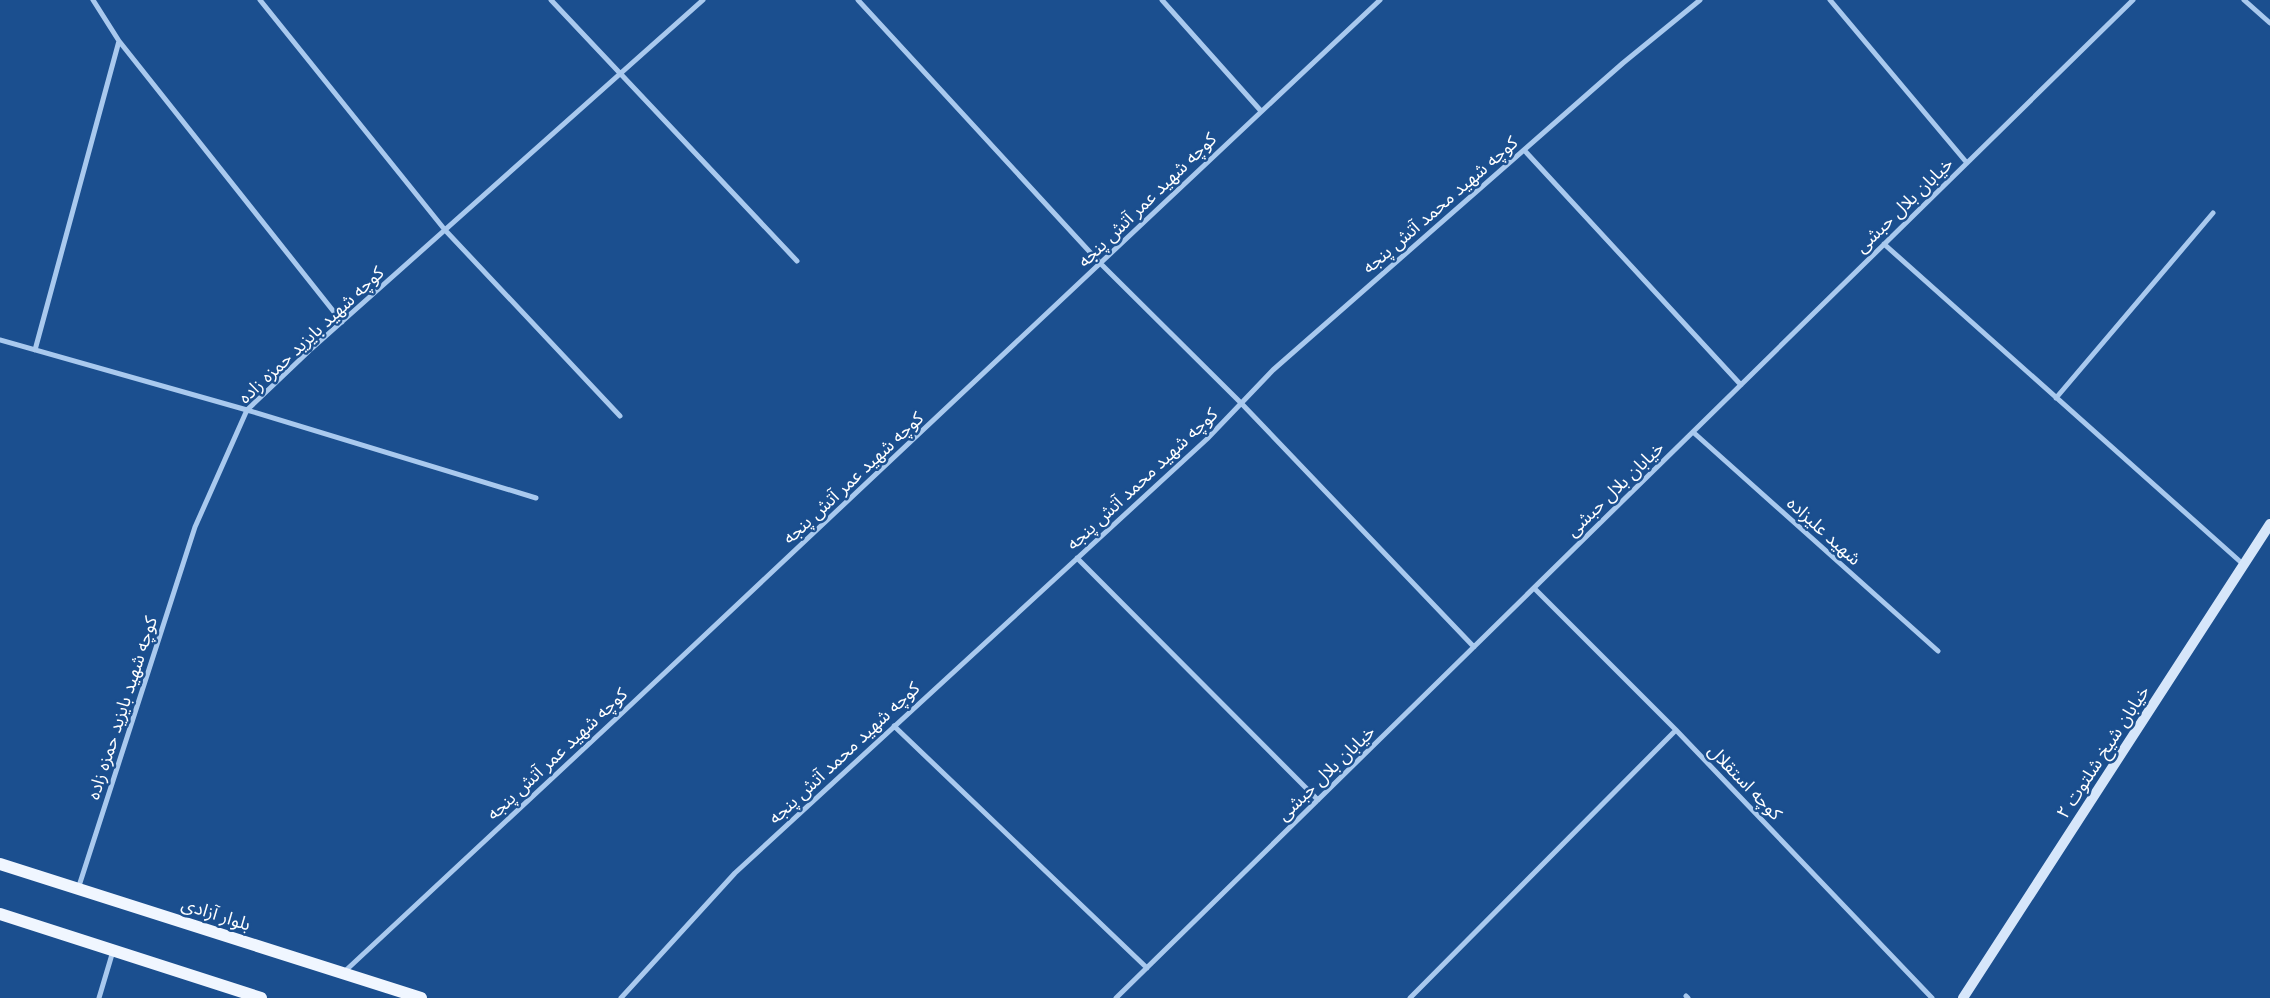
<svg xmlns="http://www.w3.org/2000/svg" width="2270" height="998" viewBox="0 0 2270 998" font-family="Raleway,'Noto Sans Arabic',sans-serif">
<rect width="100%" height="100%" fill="#1b4f8f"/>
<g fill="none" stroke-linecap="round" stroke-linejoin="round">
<!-- minor -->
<path stroke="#a9c9ee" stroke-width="5" d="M93,0L119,41
M260,0L445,230L620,416
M551,0L797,261
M858,0L1100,263L1241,403L1474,647
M1162,0L1261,111
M1830,0L1967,163
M2244,0L2270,23
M1524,150L1741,385
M1884,244L2244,565
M0,340L247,410L536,498
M35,350L119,41L342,322
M2056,398L2213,213
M1693,432L1938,651
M1077,558L1318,800
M1534,588L1676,730L1932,998
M894,726L1147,968
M78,889L195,527L247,410L309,351L703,0
M343,973L621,714L1380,0
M1686,996L1688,998
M99,998L113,951
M621,998L735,873L1207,439L1273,370L1623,63L1700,0
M1116,998L2133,0
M1410,998L1676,730"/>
<!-- secondary -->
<path stroke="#d6e6fa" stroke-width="10" d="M1963,998L2270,524"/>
<!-- primary -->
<path stroke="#f0f6ff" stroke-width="12" d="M0,864L421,998
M0,914L261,998"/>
</g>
<g text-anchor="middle" stroke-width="5" stroke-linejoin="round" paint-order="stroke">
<!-- street labels -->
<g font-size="18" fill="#fff" stroke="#1b4f8f">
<text transform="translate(1147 200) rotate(-44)" y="6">کوچه شهید عمر آتش پنجه</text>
<text transform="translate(1440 205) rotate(-41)" y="6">کوچه شهید محمد آتش پنجه</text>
<text transform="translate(1904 205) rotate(-44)" y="6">خیابان بلال حبشی</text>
<text transform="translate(311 335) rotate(-43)" y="6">کوچه شهید بایزید حمزه زاده</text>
<text transform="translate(853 478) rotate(-43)" y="6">کوچه شهید عمر آتش پنجه</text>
<text transform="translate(1142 479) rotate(-43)" y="6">کوچه شهید محمد آتش پنجه</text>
<text transform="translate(1615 489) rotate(-44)" y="6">خیابان بلال حبشی</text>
<text transform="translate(1824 531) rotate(42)" y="6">شهید علیزاده</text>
<text transform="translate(122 708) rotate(-72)" y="6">کوچه شهید بایزید حمزه زاده</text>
<text transform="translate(2103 752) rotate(-57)" y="6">خیابان شیخ شلتوت ۲</text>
<text transform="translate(844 753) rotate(-43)" y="6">کوچه شهید محمد آتش پنجه</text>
<text transform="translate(557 754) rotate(-43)" y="6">کوچه شهید عمر آتش پنجه</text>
<text transform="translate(1326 773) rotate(-44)" y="6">خیابان بلال حبشی</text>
<text transform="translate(1745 782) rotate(46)" y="6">کوچه استقلال</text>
<text transform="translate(216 914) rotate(18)" y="6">بلوار آزادی</text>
</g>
</g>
</svg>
